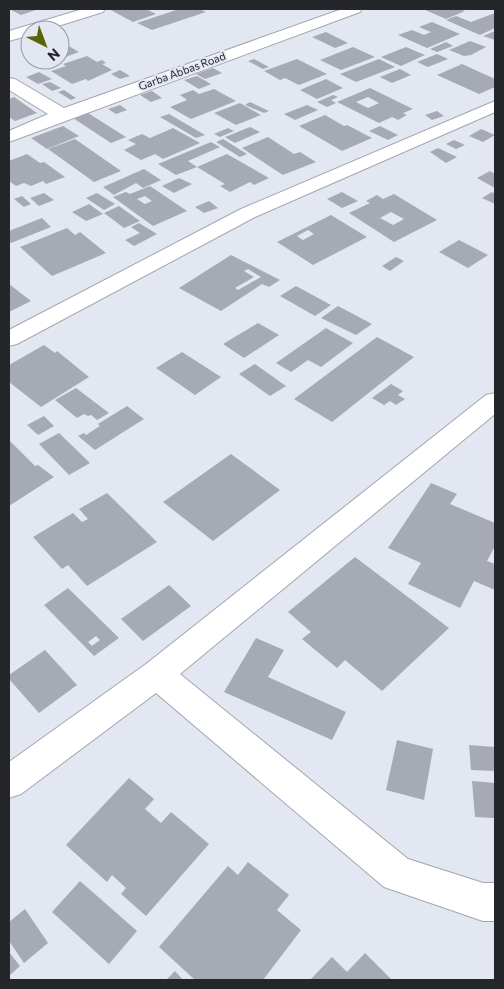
<svg xmlns="http://www.w3.org/2000/svg" width="504" height="989" viewBox="0 0 504 989" font-family="Commissioner,sans-serif">
<rect width="100%" height="100%" fill="#e2e7f1"/>
<!-- building -->
<path fill="#a6aab4" fill-rule="evenodd" d="M9,9H39L21,15Z
M109,9H146L156,14L133,22Z
M179,9H199L206,12L152,30L137,23Z
M423,9H459L465,11L446,19Z
M495,13V28L480,35L446,20L456,16L471,22Z
M432,22L460,34L427,48L398,35L412,30L424,35L431,32L419,27Z
M495,31V40L483,36Z
M326,32L348,43L335,48L312,37Z
M60,41L79,52L60,59Z
M470,41L486,47L471,55L464,56L449,50Z
M446,42L453,46L437,52L430,49Z
M353,47L375,57L341,70L320,60Z
M406,47L425,55L401,66L381,57Z
M437,54L448,59L428,67L417,62Z
M87,56L97,62L102,60L106,63L102,64L112,70L88,81L86,79L72,84L51,71L66,66L63,64Z
M254,59L269,67L263,69L248,61Z
M297,59L327,74L299,85L285,78L280,80L264,71Z
M379,59L395,67L356,82L340,74Z
M462,64L495,79V87L479,94L437,75Z
M213,68L222,73L205,79L196,74Z
M400,69L411,75L392,83L380,77Z
M120,70L130,76L120,79L111,74Z
M39,72L52,79L38,84L26,77Z
M197,76L211,84L199,89L184,80Z
M326,79L343,88L317,99L300,90Z
M50,82L61,88L52,91L42,84Z
M370,88L413,109L403,113L407,115L398,120L392,117L379,123L337,102ZM368,97L379,103L368,108L356,102Z
M214,89L236,101L191,119L170,107L187,100L180,95L193,90L199,94Z
M64,90L76,98L71,100L58,92Z
M152,91L162,98L151,102L140,95Z
M333,95L338,97L331,100L336,103L327,107L317,102Z
M14,97L37,113L15,121L9,117V99Z
M250,102L269,111L264,113L245,105Z
M240,103L261,115L236,125L214,113Z
M120,105L127,110L116,114L108,109Z
M307,105L318,110L295,120L284,114Z
M437,111L444,116L432,120L425,115Z
M88,113L126,137L111,143L73,118Z
M169,114L205,135L196,138L160,117Z
M325,115L344,126L347,125L372,138L342,151L299,126Z
M63,126L79,136L47,149L31,138Z
M380,126L398,135L388,140L369,131Z
M250,127L260,132L235,143L225,137Z
M173,128L200,143L163,159L155,154L141,160L124,150L136,144L128,140L142,134L150,138Z
M228,128L234,131L220,137L214,134Z
M481,129L495,135L483,142L469,136Z
M268,137L294,154L300,152L316,162L283,175L242,148Z
M75,139L121,171L94,182L48,149Z
M223,139L247,154L240,157L216,142Z
M454,140L465,145L456,149L446,144Z
M211,142L220,147L188,161L197,167L176,175L158,164Z
M438,148L457,157L446,163L430,152Z
M27,154L40,163L44,162L65,177L46,184L43,181L31,186L24,183L16,186L9,181V161Z
M227,154L269,178L254,185L250,182L230,192L220,186L225,184L197,167Z
M144,169L161,180L143,188L136,183L114,195L103,187Z
M490,171L495,174V188L477,178Z
M179,178L192,184L174,193L162,186Z
M150,186L187,211L153,226L113,197L126,192L130,194ZM145,196L152,201L145,204L137,199Z
M342,192L358,201L342,208L327,199Z
M492,192L495,194V204L482,198Z
M44,193L54,200L39,206L30,198Z
M97,193L115,204L104,210L86,198Z
M394,194L437,220L394,242L349,213L370,203L366,201L377,195L383,199ZM391,212L404,219L393,225L380,218Z
M22,196L31,204L24,207L14,199Z
M209,201L218,208L204,213L195,207Z
M89,204L103,214L86,221L72,212Z
M119,206L140,221L124,228L104,213Z
M331,215L367,237L313,265L277,242ZM308,230L314,234L303,240L297,236Z
M42,218L51,227L11,243L9,241V231Z
M139,223L157,234L134,246L125,240L140,233L131,227Z
M67,228L75,235L80,232L106,253L52,276L20,247Z
M459,240L488,255L468,268L439,252Z
M231,255L280,280L269,287L262,284L221,311L179,288ZM248,269L261,277L238,290L235,288L254,277L244,271Z
M396,257L404,261L390,271L382,266Z
M9,284L31,301L9,312Z
M296,286L331,305L315,316L280,296Z
M338,306L372,324L356,335L321,318Z
M258,323L279,335L244,358L223,344Z
M326,328L353,343L321,367L308,360L291,372L276,363Z
M377,337L414,357L332,422L294,399Z
M44,345L55,353L57,351L89,377L41,407L9,382V365Z
M182,352L221,377L195,395L156,368Z
M255,364L286,386L270,396L239,374Z
M391,384L403,391L398,395L405,399L396,405L390,401L384,405L372,398Z
M76,388L109,413L97,420L91,415L88,416L84,414L77,418L55,400Z
M127,406L144,419L95,450L78,436L84,433L86,435L100,426L98,424Z
M44,416L54,426L38,435L27,425Z
M59,433L90,463L69,475L39,444Z
M9,440L35,466L38,465L54,477L9,506Z
M231,454L280,490L213,541L163,502Z
M431,483L457,494L450,504L495,523V546L487,561L495,564V590L474,581L460,608L408,584L421,563L388,548Z
M107,493L157,542L87,586L68,565L62,569L33,537L73,513L82,522L88,519L79,509Z
M355,557L449,628L382,691L345,660L337,668L302,639L311,632L288,612Z
M169,585L191,606L143,641L121,619Z
M68,588L119,638L94,656L44,605ZM96,636L100,640L92,646L88,642Z
M256,638L284,650L268,677L346,712L332,740L224,692Z
M45,650L77,685L39,713L9,679V675Z
M397,740L433,749L424,800L386,790Z
M469,745L495,747V771L471,770Z
M129,778L154,799L145,809L161,823L171,812L209,844L146,916L121,894L126,888L112,875L107,882L66,845Z
M472,781L495,783V818L475,817Z
M248,862L289,895L277,910L301,930L263,980H195L159,947L228,866L238,875Z
M80,881L137,931L109,964L52,912Z
M25,909L48,943L24,963L9,941V922Z
M9,952L20,966L9,976Z
M365,953L392,980H310L332,957L347,972Z
M175,971L183,980H166Z"/>
<g fill="none" stroke-linecap="round" stroke-linejoin="round">
<!-- minor casing -->
<g stroke="#a2a6b0" stroke-width="2">
<path id="minor" d="M83,9H105L103,12L45,30H30V35L9,41V31Z
M342,9H362L360,12L9,142V131L48,114L9,90V78L15,79L64,108Z
M495,101V112L255,217L17,344L9,346V330L241,209Z
M495,393V414L180,674L408,859L483,883H495V921H483L384,887L156,693L21,794L9,798V762L146,664L486,395Z"/>
</g>
<!-- minor -->
<use href="#minor" fill="#fff" fill-rule="evenodd"/>
</g>
<g text-anchor="middle" stroke-width="4" stroke-linejoin="round" paint-order="stroke">
<!-- far-street labels -->
<g font-size="11" fill="#24262a" stroke="#e2e7f1">
<text transform="translate(182 71) rotate(-20)" y="4">Garba Abbas Road</text>
</g>
</g>
<!-- border -->
<rect width="504" height="989" fill="none" stroke="#24262a" stroke-width="20"/>
<!-- north arrow -->
<g transform="translate(45 45) rotate(138)"><circle r="24" fill="#e2e7f1" stroke="#969aa1"/>
<path d="M0-4L9 19L0 12L-9 19Z" fill="#596405"/>
<text y="-8" font-size="14" font-weight="bold" text-anchor="middle" fill="#24262a">N</text>
</g>
</svg>
